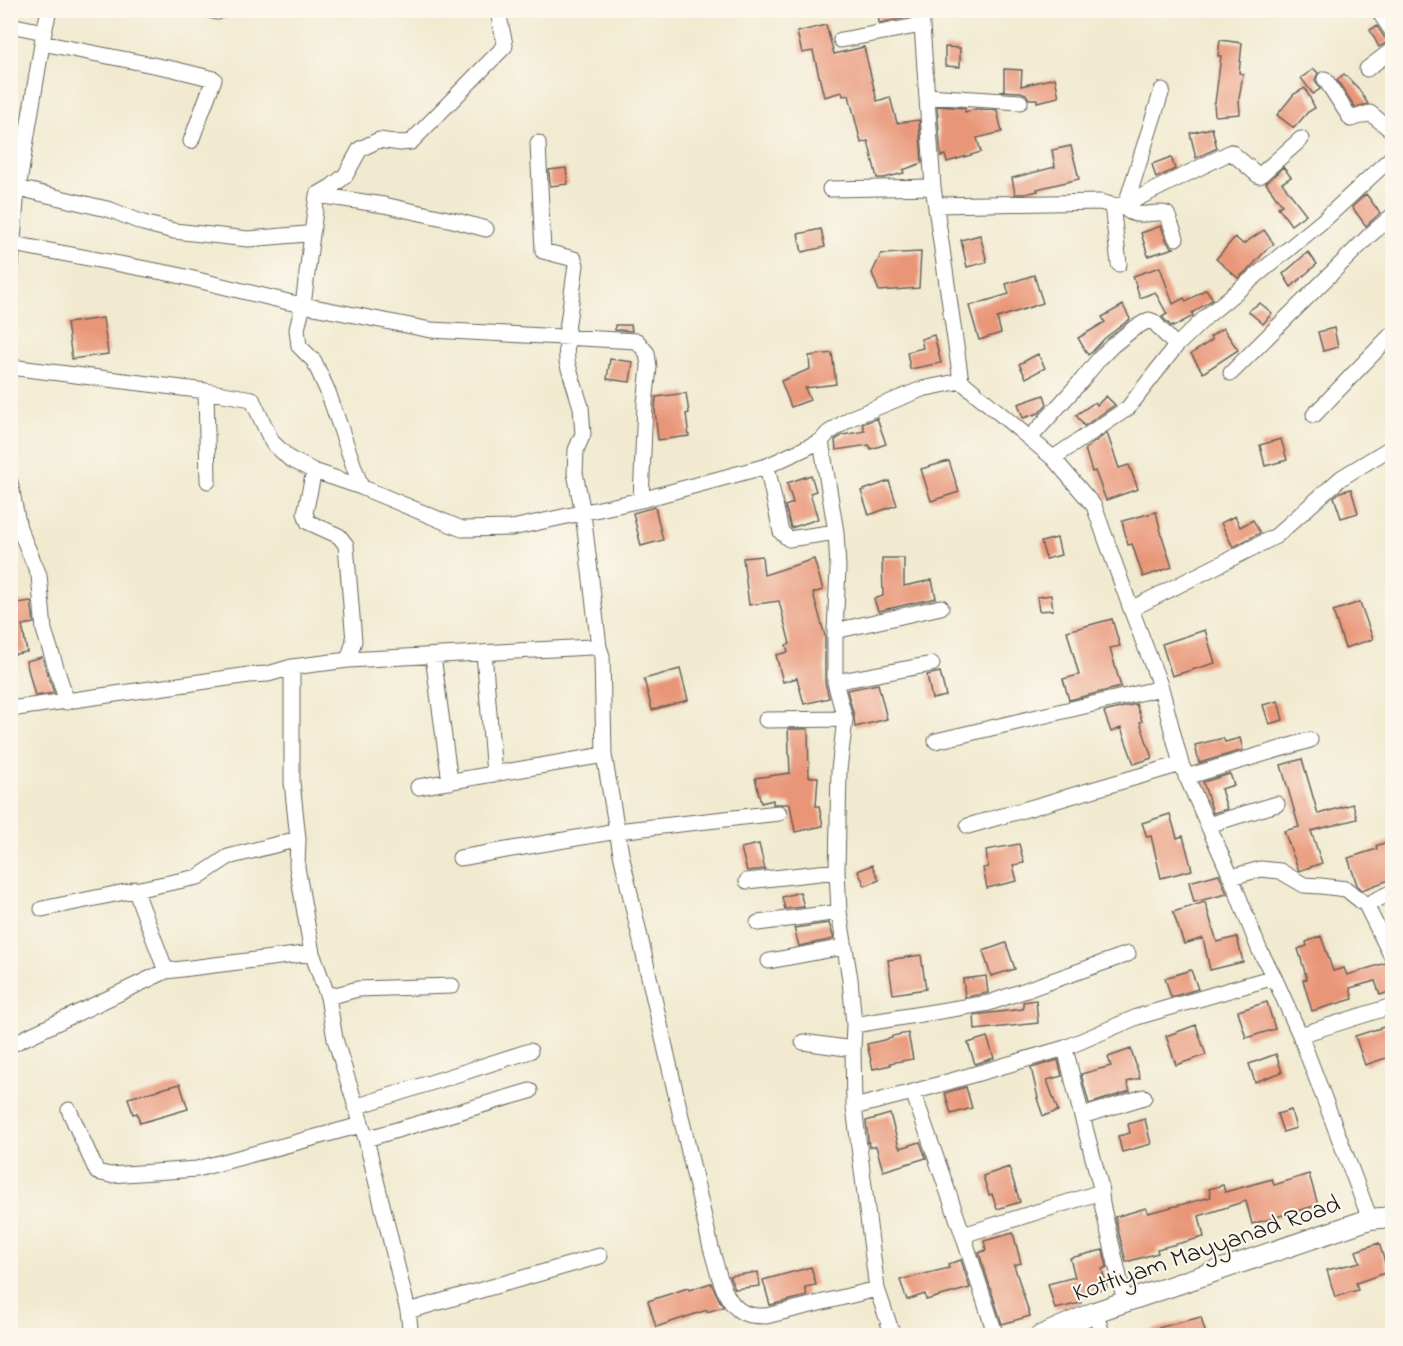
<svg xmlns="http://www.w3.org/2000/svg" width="1403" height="1346" viewBox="0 0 1403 1346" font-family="'Indie Flower',sans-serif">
<rect width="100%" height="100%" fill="#fbf7ec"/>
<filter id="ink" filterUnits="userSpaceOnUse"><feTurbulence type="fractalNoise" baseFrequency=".0167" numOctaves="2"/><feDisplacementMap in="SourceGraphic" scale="12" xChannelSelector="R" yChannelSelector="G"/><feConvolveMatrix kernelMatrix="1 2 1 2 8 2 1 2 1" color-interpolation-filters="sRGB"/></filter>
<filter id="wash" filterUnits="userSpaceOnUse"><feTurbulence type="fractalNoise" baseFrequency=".008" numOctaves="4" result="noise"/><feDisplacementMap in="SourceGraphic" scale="24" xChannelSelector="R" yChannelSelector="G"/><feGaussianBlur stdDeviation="1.35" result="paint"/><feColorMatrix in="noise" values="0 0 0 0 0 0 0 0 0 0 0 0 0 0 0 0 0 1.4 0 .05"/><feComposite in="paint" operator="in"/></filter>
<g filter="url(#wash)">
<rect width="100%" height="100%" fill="#f1ead0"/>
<g id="blocks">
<!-- building -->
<path fill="#e99678" d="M878,10H911L912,17L879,23Z
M826,25L834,54L864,47L877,101L890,97L897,123L919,120L922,163L903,170L904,173L884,178H877L868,141L861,143L849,95L843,96L842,92L824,97L813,51L802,53L797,32Z
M1377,26L1384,37L1391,40L1379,47L1370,30Z
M1220,40L1242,43L1239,73L1243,74L1239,99L1240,114L1215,116L1214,103H1215L1221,56H1218Z
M945,47L960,48V67L945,66Z
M1004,69L1022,70L1021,86L1055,78L1059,97L1037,102V99H1029L1026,94L1021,92L1000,91L1004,90Z
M1314,69L1318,73L1315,80L1320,89L1313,94L1301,78Z
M1344,74L1358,88L1368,104L1355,107L1337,80Z
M1305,88L1315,108L1308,112L1294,128L1277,115L1294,94Z
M937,106L965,108V112L976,109L997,110L1002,132L977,138L981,152L947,162L945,155L941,157Z
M1212,128L1217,148L1196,158L1190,133Z
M1071,146L1079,179L1037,189L1038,191L1025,194H1015L1012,178L1055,167L1052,150Z
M1171,157L1175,169L1156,178L1152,164Z
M1283,167L1291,177L1282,183L1306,214L1291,225L1278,207L1282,205L1266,183Z
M566,168L568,184L550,186L549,170Z
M1366,194L1380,213L1366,226L1352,207Z
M1161,226L1167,242L1170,246L1174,248L1148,256L1141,233Z
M821,229L825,247L802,252L798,234Z
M1264,230L1274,244L1268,248L1250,268L1238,278L1216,259L1235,237L1243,244Z
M980,235L987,262L967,267L961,240Z
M921,252L919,288L879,291L872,273L881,254Z
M1308,252L1317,264L1291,287L1283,274Z
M1160,267L1173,304L1184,298L1186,302L1206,289L1213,299L1192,313L1193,316L1173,327V325L1171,326L1162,317L1167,314L1155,292L1140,298L1133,276Z
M1034,275L1043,303L997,318L1001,333L979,340L969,306L1009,294L1006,284Z
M1260,303L1272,313L1263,324L1248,311Z
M1123,305L1130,319L1105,338L1092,352L1088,355L1078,338L1105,322L1102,317Z
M103,318L108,354L72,359L67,323Z
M615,325H631L632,331L615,330Z
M1223,328L1238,350L1203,373L1191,354L1212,340L1210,337Z
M1334,328L1338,347L1323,351L1318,332Z
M934,335L941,363L910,369L907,352L923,348L921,339Z
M832,353L836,384L805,388L810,400L791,407L781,381L810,369L809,356Z
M1038,354L1045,368L1026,378L1019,364Z
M610,359L633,362L630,382L607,379Z
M686,393L689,413L686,414L689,436L658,440L655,410L656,397Z
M1044,395L1047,404L1039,413L1023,418L1018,404Z
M1106,396L1115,405L1084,426L1076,415L1095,402L1097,405Z
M877,418L886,444L871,449L869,445L836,450L835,440L843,435L865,431L862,424Z
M1107,433L1119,468L1129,465L1138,489L1106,500L1095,471L1092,472L1085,449Z
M1281,439L1287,460L1265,466L1260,445Z
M949,461L959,492L931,501L921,469Z
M811,475L816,491L810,493L818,519L791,528L785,506L793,503L787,483Z
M889,481L897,505L869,515L861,491Z
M1351,489L1358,513L1341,518L1334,497L1340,492Z
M655,507L663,540L641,546L633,513Z
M1156,512L1162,536L1172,567L1143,577L1132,544L1128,545L1122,521Z
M1235,516L1240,527L1253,520L1260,533L1233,547L1221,523Z
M1057,538L1061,555L1046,559L1041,542Z
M762,556L764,575L814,559L823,590L813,593L825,636V682L829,698L804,704L797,678L783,682L776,655L788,652L786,645L790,644L779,601L749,605L743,558Z
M882,558H904V586L932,580L936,598L878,611L874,599L883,596Z
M1051,595L1053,610L1039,611L1037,597Z
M18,599V603L31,601L34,623L22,625L27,652L10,655V600Z
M1360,602L1373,639L1345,648L1333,611Z
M1112,619L1120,646L1110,648L1121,687L1069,700L1063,679L1079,675L1067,631Z
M1205,630L1215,663L1172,676L1162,644Z
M42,657L54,693L35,696L26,661Z
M680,669L688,700L652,710L644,679Z
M940,672L946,696L932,699L927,675Z
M878,684L887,719L855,727L854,716L847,690Z
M1278,701L1283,720L1269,724L1263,705Z
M1136,704L1142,721L1140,722L1152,758L1134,764L1121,728L1111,732L1104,712Z
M788,729H808L809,777H818L816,806H819L823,826L795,832L790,804H773V800L761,803L755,778L790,773Z
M1223,738L1225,742L1240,738L1243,750L1199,763L1195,745Z
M1302,759L1318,814L1353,804L1357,819L1311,831L1322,863L1299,871L1284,831L1299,827L1281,765Z
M1230,774L1234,785L1221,789L1227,809L1213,813L1203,782Z
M1170,814L1177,838L1183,836L1192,870L1161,878L1151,836L1147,837L1142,823Z
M1392,840V879L1362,890L1357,885L1348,858L1377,849L1376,846Z
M759,844L765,869L747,871L741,848Z
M1019,844L1024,863L1013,865L1017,881L987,888L983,868L988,867L986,850Z
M872,865L879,880L865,886L858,871Z
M1219,874L1227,894L1194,902L1189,882Z
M800,892L804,907L785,909L782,897Z
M1205,902L1217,942L1237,937L1243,962L1210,970L1203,938L1184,944L1173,912Z
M829,923L834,939L799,946L794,928Z
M1321,936L1333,971L1344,968L1347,975L1385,963L1392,967V991L1380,995L1375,981L1350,988L1353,999L1312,1011L1303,980L1307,979L1298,949L1307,946L1306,942Z
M1006,943L1015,969L991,976L983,951Z
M921,955L926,989L893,994L888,960Z
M1191,970L1198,989L1171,997L1165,978Z
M986,976L988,993L965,997L963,979Z
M1036,1000L1038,1023L975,1030L974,1015L1023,1009V1002Z
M1267,1002L1275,1029L1246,1038L1238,1011Z
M1196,1025L1206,1055L1176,1065L1166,1036Z
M1390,1025L1392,1032V1056L1365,1065L1355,1036Z
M908,1033L913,1059L890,1063L891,1065L873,1069L867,1044L892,1038V1036Z
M987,1037L994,1058L975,1064L968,1043Z
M1131,1049L1140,1078L1127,1082L1130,1091L1089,1104L1081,1074L1111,1066L1108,1057Z
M1276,1054L1282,1072L1255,1082L1249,1064Z
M1058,1060L1062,1076L1047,1080L1058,1111L1043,1116L1037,1098H1038L1031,1068Z
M180,1084L188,1109L140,1123L137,1113L133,1114L128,1098Z
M966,1087L972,1108L951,1114L945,1093Z
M1291,1110L1296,1128L1283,1132L1277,1114Z
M890,1114L899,1147H901V1148L920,1142L926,1158L883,1171L876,1146L869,1147L866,1121Z
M1145,1119L1151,1144L1122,1152L1118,1136L1130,1133L1128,1124Z
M1009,1167L1020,1202L997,1209L992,1194L989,1195L983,1176Z
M1309,1174L1318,1205L1252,1224L1246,1201L1199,1216L1204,1237L1157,1249L1158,1253L1126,1262L1115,1217L1146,1208L1148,1213L1211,1197L1209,1189L1223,1185L1225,1192L1272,1179L1274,1185Z
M1013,1233L1021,1263L1014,1265L1030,1316L1002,1324L979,1253L986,1250L984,1241Z
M1379,1243L1388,1272L1356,1283L1358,1290L1335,1297L1327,1270L1360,1262L1356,1251Z
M1103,1250L1107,1267L1102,1269L1107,1288L1078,1295L1081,1303L1055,1309L1048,1284L1075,1277L1070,1258Z
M961,1260L970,1288L926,1300L925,1294L907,1300L900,1280L949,1268L948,1264Z
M811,1267L816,1285L805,1287L807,1296L770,1305L763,1280Z
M758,1272L760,1286L735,1289L729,1276Z
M711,1283L723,1307L707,1312V1310L656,1327L648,1301L688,1288L689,1290Z
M1201,1317L1206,1335H1147L1146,1331Z"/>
</g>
</g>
<g filter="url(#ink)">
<use href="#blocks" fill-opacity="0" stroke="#67645b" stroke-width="1.5"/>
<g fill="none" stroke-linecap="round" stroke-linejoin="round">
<!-- minor casing -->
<g stroke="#67645b" stroke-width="17">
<path id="minor" d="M209,10L217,12L222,10
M921,10L933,187L961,381L1053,458L1094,506L1131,609L1161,688L1181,764L1231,877L1259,949L1274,977L1300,1035L1370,1219
M1380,13L1392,31
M10,25L44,32
M841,40L922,25
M42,43L173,69L214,79L191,141
M1367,69L1392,50
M1325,79L1351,119L1370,113L1392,131
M927,96L1020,102
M538,143L543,251L574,259L576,265L566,337L567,362L581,407L583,434L576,450L575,473L583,513L599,647L602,656L604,755L621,854L711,1248C718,1270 724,1311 751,1315C756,1316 761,1316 766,1316L877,1289
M18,188L111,210L143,223L174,231L248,239L306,234
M830,189L933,187
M317,195L384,205L457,221L486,229
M1126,204L1162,90
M936,205L1100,202L1115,206L1126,204L1231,152L1259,176L1301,139
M1112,205L1119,264
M1121,205C1124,207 1126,210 1130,212C1141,218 1155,210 1167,214L1176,238
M13,244L173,274L288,302L431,330L637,341L647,353L649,367L645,404L641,500
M10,279L16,201L44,32L49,10
M10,367L206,391L252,399L272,442L290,459L314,471L361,487L462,529L512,528L641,500L767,466L821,441L828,433L851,418L922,389L961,381
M1231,373L1370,235L1392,216
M206,391L208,481
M1314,415L1392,334
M1030,438L1082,380L1099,359L1113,345L1133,329L1149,320L1154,322L1176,346
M821,441L836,532L838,568L835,631V682L845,719L839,770L837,871L839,912L850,979L854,1025L853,1049L854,1107L877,1289L893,1336
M1053,458L1128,408L1176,346L1207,316L1325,219L1367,180L1392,157
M767,466L781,532L789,539L836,532
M314,471L305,513L308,522L339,536L346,545L354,641L348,660
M10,482L19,528L39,575L44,630L67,702
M361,487L328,392L314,361L299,346L297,329L303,305L317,195L331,187L345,176L360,149L379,140L400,143L411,142L505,46C504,35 500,26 499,15L504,10
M1131,609L1276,536L1341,478L1392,447
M835,631L941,607
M484,653L494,774
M433,656L450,782
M292,667V782L298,839L297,867L312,953L328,997L335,1039L366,1139L408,1311L411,1336
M835,682L932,664
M10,709L249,675L268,674L292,667L348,660L591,647H599
M766,720L845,719
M936,741L1161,688
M1186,777L1310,740
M418,787L604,755
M1208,825L1277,804
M968,826L1181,764
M460,858L617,831L779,813
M1231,877L1261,869L1280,871L1304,885L1321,886L1346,889L1366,905L1392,892
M747,881L837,871
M135,889L166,971
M1366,905L1392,957
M42,909L198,877L228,857L298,839
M758,923L839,912
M769,961L844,947
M328,997L358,989L452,986
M854,1025L989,1003L1128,954
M1300,1035L1392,1006
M803,1042L853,1049
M10,1045L166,971L312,953
M1065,1048L1079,1105L1100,1184L1102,1204L1125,1302
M913,1092L963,1235L996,1336
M355,1107L530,1051
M854,1107L913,1092L1065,1048L1137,1017L1274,977
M69,1110L97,1172L110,1175L197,1169L361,1125
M1082,1116L1144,1097
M366,1139L530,1091
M963,1235L1101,1192
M408,1311L600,1256
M1095,1312L1103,1336"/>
</g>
<!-- tertiary casing -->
<g stroke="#67645b" stroke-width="22">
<path id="tertiary" d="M1040,1336L1095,1312L1370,1219L1392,1217"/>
</g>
<!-- minor -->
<use href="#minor" stroke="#fff" stroke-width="15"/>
<!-- tertiary -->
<use href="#tertiary" stroke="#fff" stroke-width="20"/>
</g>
</g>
<g text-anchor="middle" stroke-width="4.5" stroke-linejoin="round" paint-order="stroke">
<!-- street labels -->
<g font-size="26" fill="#1c1c1c" stroke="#fbf7ec">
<text transform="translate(1206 1247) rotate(-19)" y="9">Kottiyam Mayyanad Road</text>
</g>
</g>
<!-- margin -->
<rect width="1403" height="1346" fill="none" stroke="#fbf7ec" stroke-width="36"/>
</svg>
